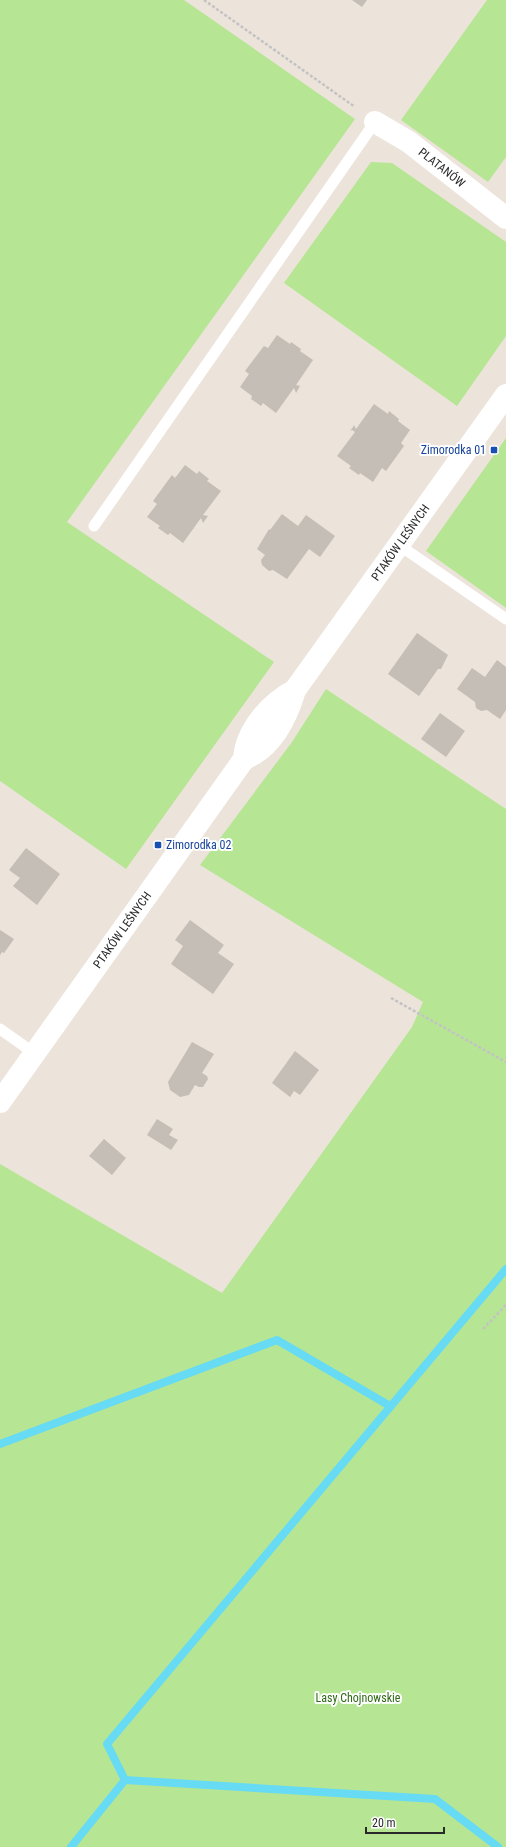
<svg xmlns="http://www.w3.org/2000/svg" width="506" height="1847" viewBox="0 0 506 1847" font-family="'Roboto Condensed',sans-serif">
<rect width="100%" height="100%" fill="#ece3da"/>
<!-- green -->
<path fill="#b6e694" d="M0,0H184L355,119L67,522L274,662L126,869L0,781Z
M487,0H506V157L488,182L401,120Z
M371,162L392,163L506,242V336L457,406L284,283Z
M506,438V608L426,551Z
M326,689L506,809V1847H0V1164L222,1293L412,1027L423,1002L200,865L292,742Z"/>
<g fill="none" stroke-linecap="round" stroke-linejoin="round">
<!-- stream -->
<path stroke="#67daf4" stroke-width="8" d="M0,1444L277,1340L390,1406
M125,1780L435,1799L498,1847
M71,1847L125,1780L107,1744L506,1269"/>
</g>
<!-- building -->
<path fill="#c4beb6" d="M352,0H367L362,7Z
M277,335L290,344L291,342L301,349L300,351L313,360L296,385L300,386L296,393L294,388L276,413L263,403L261,406L251,399L252,396L240,387L249,374L245,371L254,359L264,346L268,348Z
M374,404L388,414L389,411L399,419L398,421L410,430L401,443L404,446L386,471L382,468L373,482L360,473L359,475L349,468L351,466L337,456L355,432L352,430L350,431L353,427L354,425L356,429Z
M185,465L197,474L199,471L209,479L207,481L221,491L203,515L208,516L203,523L201,518L183,543L170,533L168,535L158,528L160,526L147,517L157,504L153,501L172,475L175,478Z
M282,514L298,526L306,515L335,536L320,557L309,549L287,579L273,570L269,571L262,565L261,560L265,555L257,549L269,529L270,530Z
M417,633L448,655L441,669H438L419,696L388,674Z
M497,660L506,667V710L500,719L487,710L481,711L476,708L475,702L457,689L472,668L485,677Z
M440,713L465,731L446,757L421,739Z
M26,848L60,874L37,905L13,886L20,878L9,870Z
M190,920L224,945L218,953L234,964L213,994L171,964L183,946L175,940Z
M0,930L14,939L4,953L2,952L0,955Z
M192,1042L214,1054L202,1073L207,1076L208,1079L203,1087H199L195,1085L189,1095L180,1097L170,1090L168,1082Z
M295,1051L319,1070L300,1095L294,1091L290,1097L272,1083Z
M157,1119L173,1129L169,1135L178,1140L171,1150L147,1135Z
M104,1139L126,1158L112,1175L89,1156Z"/>
<g fill="none" stroke-linecap="round" stroke-linejoin="round">
<!-- path -->
<path stroke="#c3c3c3" stroke-width="2.5" stroke-dasharray="3 2" stroke-linecap="butt" d="M204,0L355,107
M391,998L506,1062
M483,1329L506,1305"/>
<!-- lane -->
<path stroke="#fff" stroke-width="11" d="M94,526L375,122
M399,545L506,619
M0,1029L34,1053"/>
<!-- street -->
<g stroke="#fff" stroke-width="22">
<path id="s1" d="M375,122L409,142L506,218"/>
<path id="s2" d="M244,759C272,748 287,717 295,690L506,395"/>
<path id="s3" d="M0,1102L244,759C246,730 270,703 295,690"/>
</g>
</g>
<!-- markers -->
<g fill="#1a4fb4" stroke="#fff" stroke-width="1.5">
<rect x="490" y="446" width="8" height="8" rx="2"/>
<rect x="154" y="841" width="8" height="8" rx="2"/>
</g>
<g text-anchor="middle" stroke-width="4" stroke-linejoin="round" paint-order="stroke">
<!-- street labels -->
<g font-size="12" fill="#292929" stroke="#fff">
<text dy="4" stroke="none"><textPath href="#s1" startOffset="81">PLATANÓW</textPath></text>
<text dy="4" stroke="none"><textPath href="#s2" startOffset="270">PTAKÓW LEŚNYCH</textPath></text>
<text dy="4" stroke="none"><textPath href="#s3" startOffset="211">PTAKÓW LEŚNYCH</textPath></text>
</g>
<!-- transit labels -->
<g font-size="12" fill="#164399" stroke="#fff" text-anchor="end">
<text x="486" y="454">Zimorodka 01</text>
<text x="166" y="849" text-anchor="start">Zimorodka 02</text>
</g>
<!-- park labels -->
<g font-size="12" fill="#2e6a16" stroke="#fff">
<text x="358" y="1702">Lasy Chojnowskie</text>
</g>
</g>
<!-- scale -->
<path d="M366 1827v6h78v-6" fill="none" stroke="#292929" stroke-width="2"/>
<text x="372" y="1827" font-size="12" fill="#292929" stroke="#ffffff" stroke-width="3" paint-order="stroke">20 m</text>
</svg>
